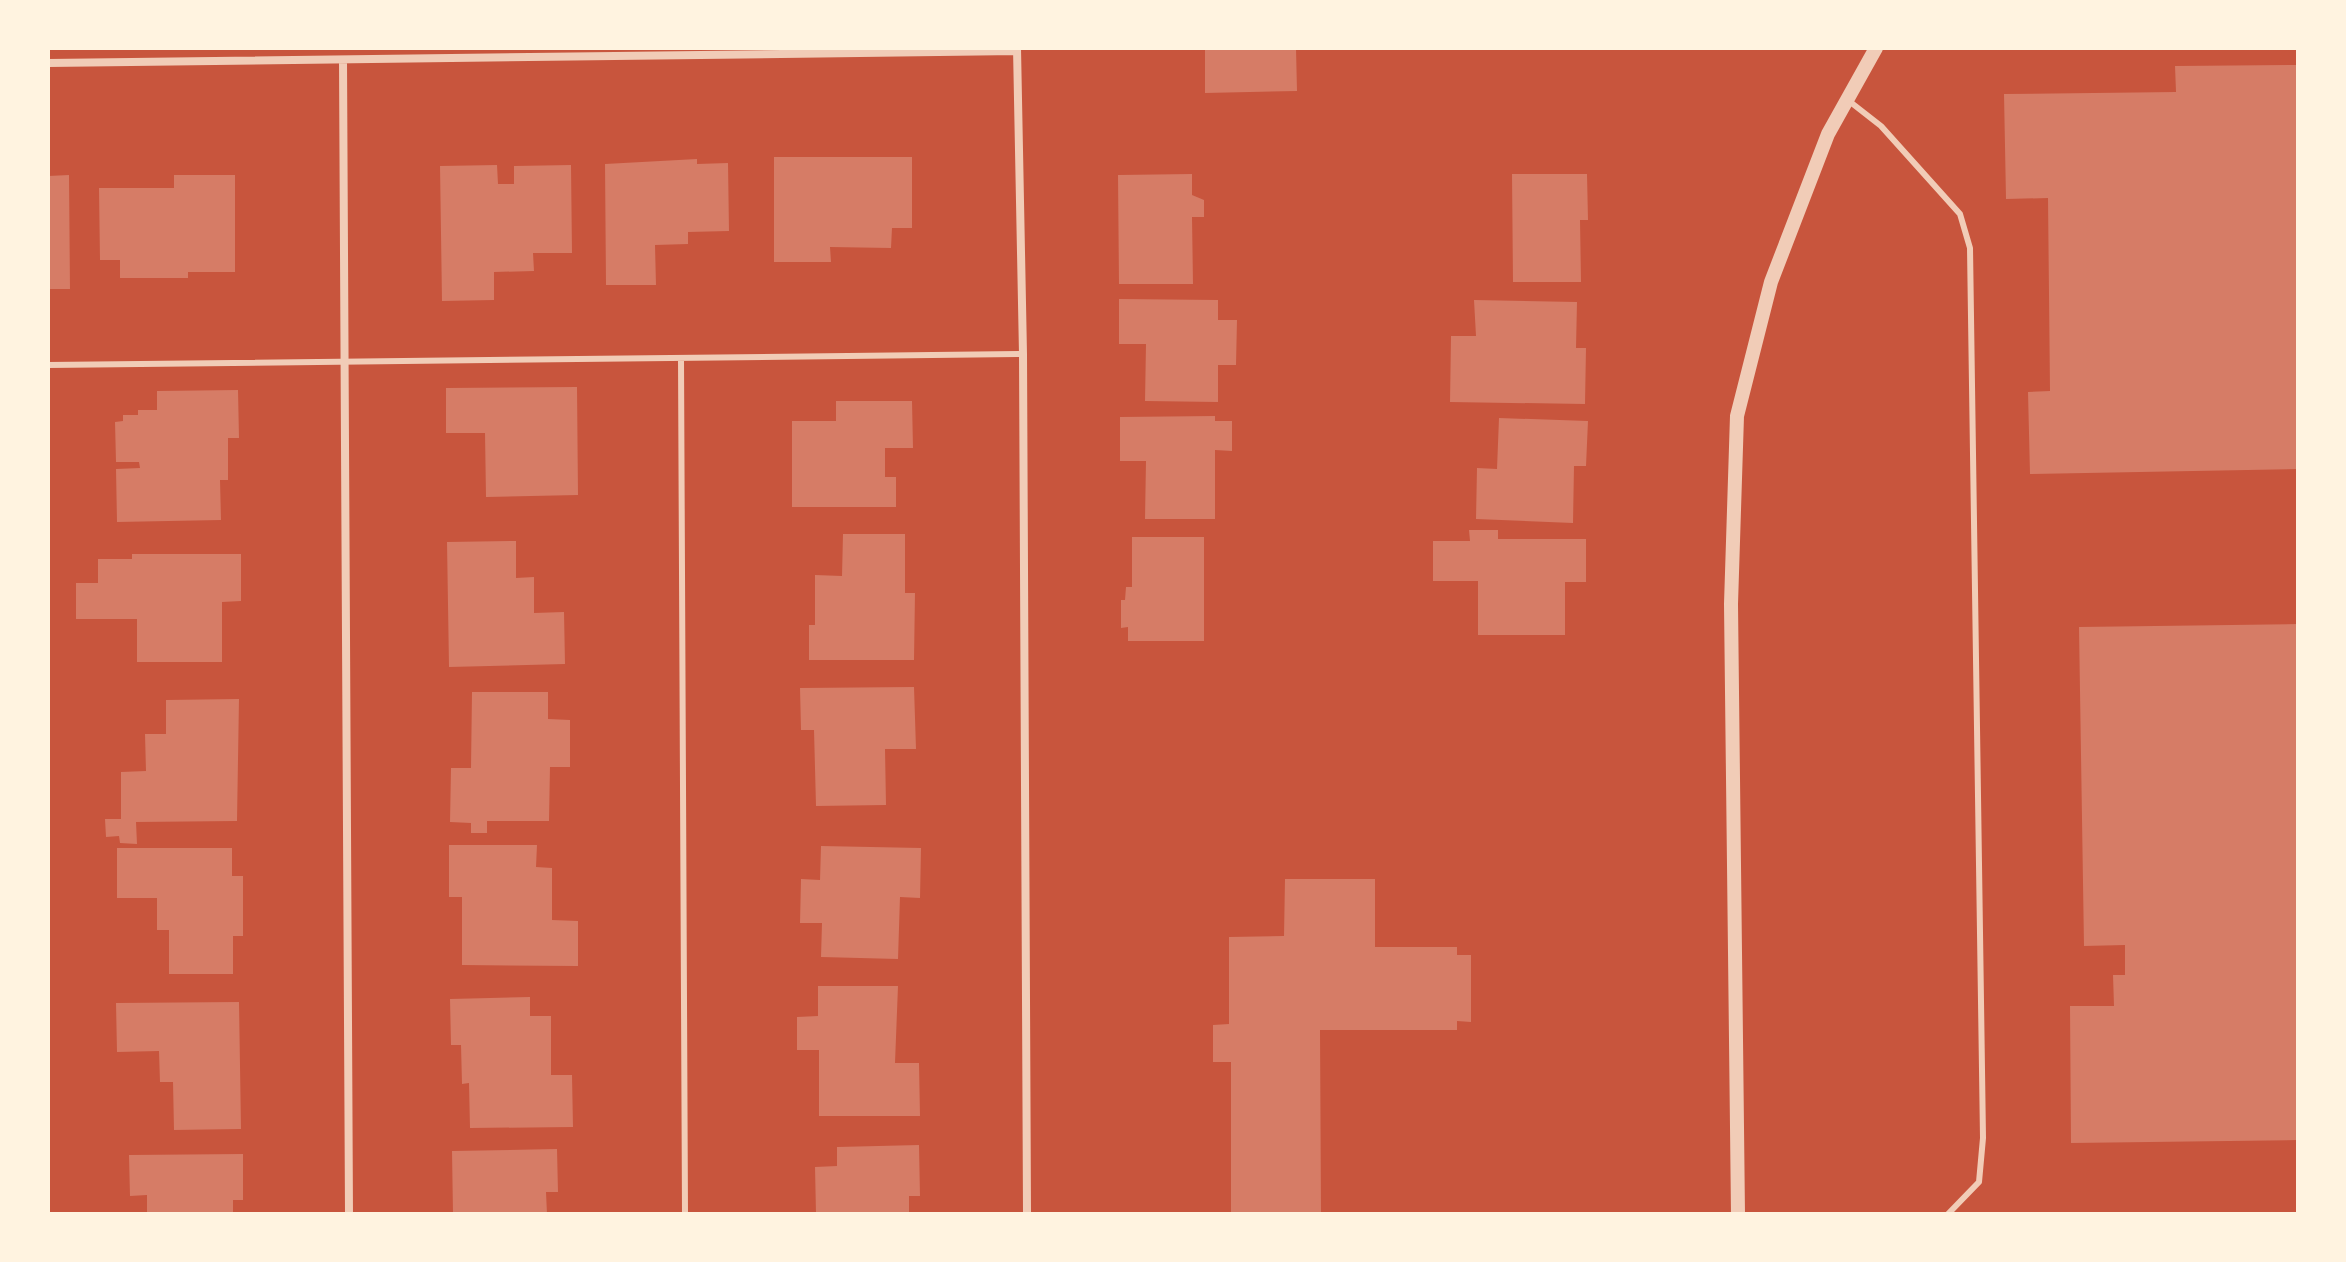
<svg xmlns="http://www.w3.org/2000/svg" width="2346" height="1262" viewBox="0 0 2346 1262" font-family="Inter,sans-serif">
<rect width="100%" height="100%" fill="#c8553d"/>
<!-- building -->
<path fill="#d67c66" d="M1205,48H1296L1297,91L1205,93Z
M2298,65V469L2030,474L2028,392L2050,391L2048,198L2006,199L2004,94L2176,92L2175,66Z
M774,157H912V228H892L891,248L830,247L831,262H774Z
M697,159V164L728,163L729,231L688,232V244L655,245L656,285H606L605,164Z
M497,165L498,184H514V166L571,165L572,253H533L534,271L494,272V300L442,301L440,166Z
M1192,174V195L1204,200V217H1192L1193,284H1119L1118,175Z
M1512,174H1587L1588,220H1580L1581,282H1513Z
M69,175L70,289H48V176Z
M174,175H235V272H188V278H120V260H100L99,188H174Z
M1119,299L1218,300V320H1237L1236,365H1218V402L1145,401L1146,344H1119Z
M1474,300L1577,302L1576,348H1586L1585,404L1450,402L1451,336H1476Z
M577,387L578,495L486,497L485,433H446V388Z
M238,390L239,438H228V480H220L221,520L117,522L116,469L140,468L139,462H116L115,422L123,421V415H138V410H157V391Z
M836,401H912L913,448H885V477H896V507H792V421H836Z
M1215,416V421H1232V451L1215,450V519H1145L1146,461H1120V417Z
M1499,418L1588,421L1586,466H1574L1573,523L1476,519L1477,468L1497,469Z
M1469,530H1498V539H1586V582H1565V635H1478V581H1433V541H1470Z
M843,534H905V593H915L914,660H809V625H815V575L842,576Z
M1132,537H1204V641H1128V627L1121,628V600H1125L1126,587H1132Z
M516,541V578L534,577V613L564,612L565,664L449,667L447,542Z
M132,554H241V601L222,602V662H137V619H76V583H98V559H132Z
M2298,624V1140L2071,1143L2070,1006H2114L2113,975H2125V945L2084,946L2079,627Z
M914,687L916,749H885L886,805L816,806L814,730H801L800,688Z
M472,692H548V719L570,720V767H550L549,821H487V833H471V823L450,822L451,768H471Z
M239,699L237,821L136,822L137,844L120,843L119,836L106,837L105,819H121V772L146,771L145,734H166V700Z
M449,845H537L536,867L552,868V920L578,921V966L462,965V897H449Z
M821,846L921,848L920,898L900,897L898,959L821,957L822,923H800L801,879L820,880Z
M117,848H232V876H243V936H233V974H169V930H157V898H117Z
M1285,879H1375V947H1457V955H1471V1022L1457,1021V1030H1320L1321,1214H1231V1062H1213V1025L1229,1024V937L1284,936Z
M818,986H898L895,1063H919L920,1116H819V1050H797V1017L818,1016Z
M530,997V1016H551V1075H572L573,1127L470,1128L469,1083L462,1084L461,1045H451L450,999Z
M239,1002L241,1129L174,1130L173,1082H160L159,1051L117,1052L116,1003Z
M919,1145L920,1196H909V1214H816L815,1167L837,1166V1147Z
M557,1149L558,1192H546L547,1214H453L452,1151Z
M243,1154V1200H233V1214H147V1195L130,1196L129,1155Z"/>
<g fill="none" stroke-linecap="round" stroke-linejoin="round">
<!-- service -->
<path stroke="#f1ccb7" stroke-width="6" d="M1849,101L1881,126L1960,214L1970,248L1983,1138L1979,1182L1948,1214
M681,358L685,1214
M48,365L1023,354"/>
<!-- minor -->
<path stroke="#f1ccb7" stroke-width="8" d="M1017,48L1023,354L1027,1214
M343,60L349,1214
M48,63L1017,51"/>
<!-- tertiary -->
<path stroke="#f1ccb7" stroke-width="14" d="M1738,1214L1731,604L1737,416L1771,282L1828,134L1876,48"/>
</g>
<!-- border -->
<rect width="2346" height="1262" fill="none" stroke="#fff3e0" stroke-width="100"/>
</svg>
